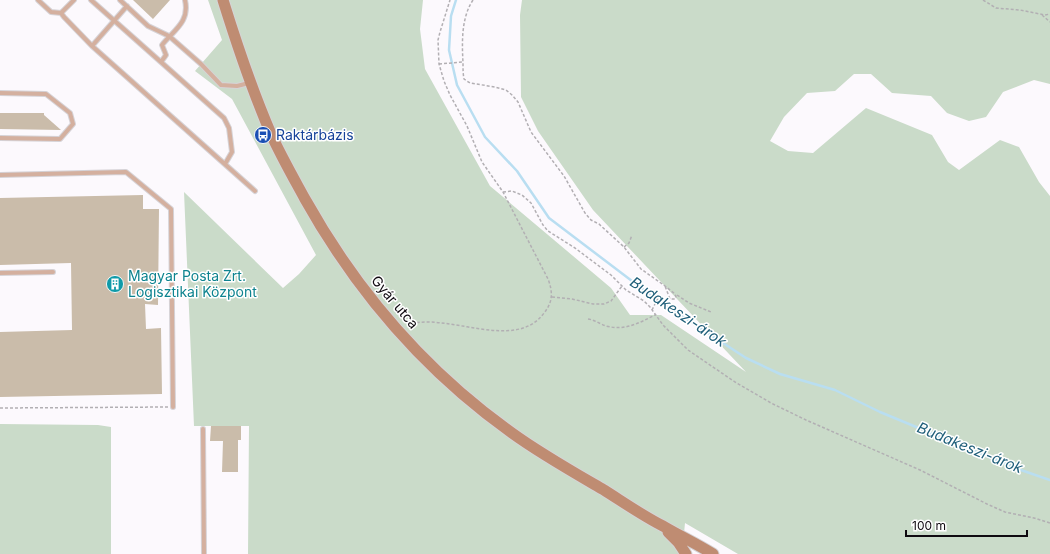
<svg xmlns="http://www.w3.org/2000/svg" width="1050" height="554" viewBox="0 0 1050 554" font-family="Inter,sans-serif">
<rect width="100%" height="100%" fill="#fcf9fd"/>
<!-- green -->
<path fill="#cadbc9" d="M208,0H423L420,29L425,69L490,186L611,288L630,315H661L746,372L593,210L538,131L521,97L520,15L522,0H1050V84L1034,80L1003,92L986,117L969,121L947,113L931,96L892,93L871,74H854L835,91L807,93L784,117L770,141L788,151L813,153L866,108L932,135L948,162L959,170L1000,140L1019,147L1039,182L1050,196V554H738L685,523L682,554H248L249,426H194L184,192L283,288L299,274L316,255L232,99L195,71L222,40Z
M0,424L98,425L111,427V554H0Z"/>
<g fill="none" stroke-linecap="round" stroke-linejoin="round">
<!-- stream -->
<path stroke="#b9def1" stroke-width="2.5" d="M456,0L451,16L449,50L457,85L485,137L517,171L549,218L657,300L746,358L780,374L835,390L880,412L1018,469L1050,480"/>
</g>
<!-- building -->
<path fill="#cabcaa" d="M133,0H170L153,19Z
M0,113H44V115L61,130L0,129Z
M143,195V209H159L158,305L145,304L146,329L161,328L162,394L0,397V332L72,330L71,263L0,265V198Z
M211,426H241V440H238V472H222L223,441H210Z"/>
<g fill="none" stroke-linecap="round" stroke-linejoin="round">
<!-- lane casing -->
<g stroke="#d6d3d7" stroke-width="6">
<path id="lane" d="M38,0L51,12L61,13
M74,0L61,13L64,17L92,46
M91,0L224,118L229,128L232,152L225,164
M120,0L148,26L169,36L201,64L221,85L237,86L249,83
M127,6L92,46L255,191
M161,62L166,55L162,45C174,30 190,22 185,0
M0,93L46,94L70,113L73,124L60,139L0,138
M0,175L126,172L171,209L173,407
M0,273L53,272
M203,429L204,554"/>
</g>
<!-- secondary casing -->
<g stroke="#d6d3d7" stroke-width="13">
<path id="secondary" d="M223,0C237,45 252,90 271,134C281,156 293,177 305,199C357,292 425,371 512,433C541,454 573,472 604,490C623,502 643,516 663,526C680,536 697,544 713,554
M668,532L678,542L686,554"/>
</g>
<!-- path -->
<path stroke="#b2afb3" stroke-width="1.5" stroke-dasharray="3 2" stroke-linecap="butt" d="M473,0C461,18 462,43 463,63C463,69 463,74 464,79L470,83L495,87L506,90L512,95L518,102L531,132L564,176L585,213L591,220L599,224L624,247L641,269L665,286L675,294L676,297L675,299H670L665,286
M983,0L996,8L1020,10L1045,15L1050,14
M1042,15L1050,22
M439,64L463,62
M503,192L512,191L522,195L531,203L543,225L548,231L575,248L611,275L626,290L644,301L650,307L663,325L688,350L735,382L771,403L806,420L920,470L987,504L1005,512L1034,518L1050,523
M624,247L629,243L632,235
M677,295L689,303L711,312
M552,297L572,299L593,304H604L611,301L622,286
M652,310L658,298L665,304L669,297
M588,319C595,320 600,324 606,326C625,331 639,323 655,315
M407,325C446,311 515,353 544,313C553,302 553,292 548,279L503,192L482,162L467,126L450,95L444,81L439,64L438,40L440,32L450,0
M0,408L168,407"/>
<!-- lane -->
<use href="#lane" stroke="#d4b09f" stroke-width="4"/>
<!-- secondary -->
<use href="#secondary" stroke="#bf8c72" stroke-width="11"/>
</g>
<!-- icons -->
<defs>
<g id="bus-disc" transform="scale(0.9)"><circle r="9.5" fill="#1a4fb4" stroke="#fff"/><path d="M-5-6H5V4H4V6H2V4H-2V6H-4V4H-5ZM-3.5-4V0h7V-4ZM-3.5 1.2v1.5H-2V1.2ZM2 1.2v1.5H3.5V1.2Z" fill="#fff"/></g>
<g id="building-disc" transform="scale(0.9)"><circle r="9.5" fill="#0f9aa8" stroke="#fff"/><path d="M-4-6H4V6H1V3H-1V6H-4ZM-2.5-4.3h1.7v1.8h-1.7ZM.8-4.3h1.7v1.8H.8ZM-2.5-1h1.7V.8h-1.7ZM.8-1h1.7V.8H.8Z" fill="#fff"/></g>
</defs>
<g fill-rule="evenodd">
<use href="#bus-disc" x="263" y="135"/>
<use href="#building-disc" x="115" y="284"/>
</g>
<g text-anchor="middle" stroke-width="3" stroke-linejoin="round" paint-order="stroke">
<!-- transit labels -->
<g font-size="14" fill="#164399" stroke="#fff" text-anchor="start">
<text x="276" y="140">Raktárbázis</text>
</g>
<!-- culture labels -->
<g font-size="14" fill="#0d838f" stroke="#fff" text-anchor="start">
<text x="128" y="281">Magyar Posta Zrt.<tspan x="128" dy="16">Logisztikai Központ</tspan></text>
</g>
<!-- street labels -->
<g font-size="14" fill="#0f0a10" stroke="#fff">
<text transform="translate(395 302) rotate(50)" y="5">Gyár utca</text>
</g>
<!-- water labels -->
<g font-size="15" font-style="italic" fill="#205f7a" stroke="#fff">
<text transform="translate(678 312) rotate(34)" y="5">Budakeszi-árok</text>
<text transform="translate(970 448) rotate(22)" y="5">Budakeszi-árok</text>
</g>
</g>
<!-- scale -->
<path d="M906 530v6h121v-6" fill="none" stroke="#0f0a10" stroke-width="2"/>
<text x="912" y="530" font-size="12" fill="#0f0a10" stroke="#ffffff" stroke-width="3" paint-order="stroke">100 m</text>
</svg>
